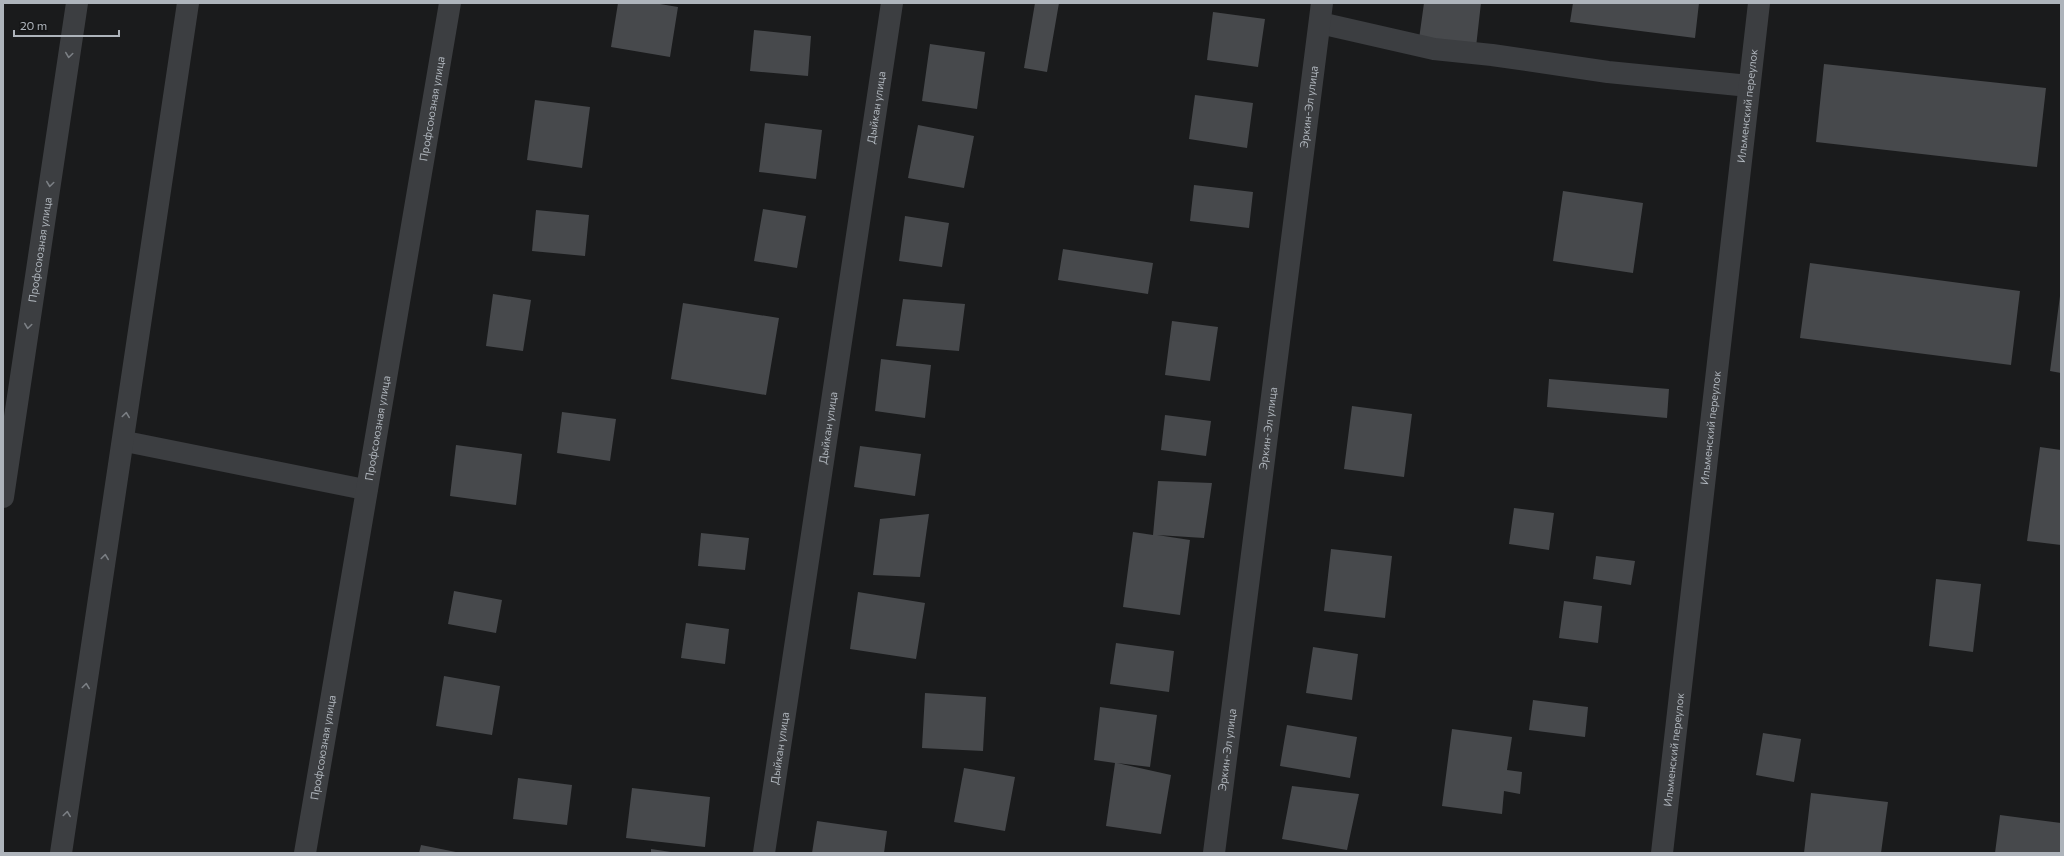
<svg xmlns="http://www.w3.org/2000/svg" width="2064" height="856" viewBox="0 0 2064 856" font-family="Commissioner,sans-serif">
<rect width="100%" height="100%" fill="#1a1b1c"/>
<!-- building -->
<path fill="#47494c" d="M618,3H654L678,7L670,57L611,47Z
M1035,3H1059L1047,72L1024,68Z
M1424,3H1481L1476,47L1419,39Z
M1573,3H1699L1695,38L1570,22Z
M1213,12L1265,19L1258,67L1207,60Z
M754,30L811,36L808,76L750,71Z
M930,44L985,52L977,109L922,101Z
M1824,64L2046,88L2037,167L1816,142Z
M1195,95L1253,103L1247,148L1189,139Z
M535,100L590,107L582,168L527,160Z
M765,123L822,130L816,179L759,172Z
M918,125L974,136L964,188L908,178Z
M1194,185L1253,192L1249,228L1190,221Z
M1563,191L1643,203L1633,273L1553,261Z
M763,209L806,216L797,268L754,261Z
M536,210L589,215L585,256L532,251Z
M905,216L949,223L942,267L899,261Z
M1063,249L1153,263L1148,294L1058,280Z
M1810,263L2020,291L2011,365L1800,338Z
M493,294L531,300L523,351L486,346Z
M2060,296H2061V373L2050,371Z
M903,299L965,304L959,351L896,346Z
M683,303L779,318L766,395L671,379Z
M1172,321L1218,327L1210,381L1165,375Z
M881,359L931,365L925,418L875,411Z
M1549,379L1669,389L1667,418L1547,407Z
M1352,406L1412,414L1404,477L1344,469Z
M562,412L616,419L610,461L557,453Z
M1165,415L1211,421L1206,456L1161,450Z
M456,445L522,454L516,505L450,496Z
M860,446L921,454L915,496L854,487Z
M2040,447L2061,450V545L2027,541Z
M1158,481L1212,483L1204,538L1157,535L1190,540L1180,615L1123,607L1133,532L1153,535Z
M1514,508L1554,513L1549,550L1509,544Z
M929,514L920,577L873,575L880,519Z
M701,533L749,538L745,570L698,566Z
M1331,549L1392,556L1385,618L1324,611Z
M1596,556L1635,561L1631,585L1593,579Z
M1936,579L1981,584L1973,652L1929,646Z
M454,591L502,600L496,633L448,624Z
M858,592L925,603L916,659L850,649Z
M1564,601L1602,606L1598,643L1559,638Z
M686,623L729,629L725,664L681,658Z
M1116,643L1174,651L1169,692L1110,684Z
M1313,647L1358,654L1352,700L1306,693Z
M444,676L500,686L492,735L436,726Z
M925,693L986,697L983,751L922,748Z
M1533,700L1588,707L1585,737L1529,730Z
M1100,707L1157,715L1150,767L1117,763L1171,775L1161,834L1106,826L1115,763L1094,760Z
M1287,725L1357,737L1350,778L1280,766Z
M1452,729L1512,737L1507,770L1522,772L1520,794L1504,791L1502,814L1442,806Z
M1763,733L1801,739L1794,782L1756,775Z
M964,768L1015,777L1005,831L954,822Z
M518,778L572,785L567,825L513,819Z
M1292,786L1359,794L1347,850L1282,839Z
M632,788L710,797L705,847L626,838Z
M1811,793L1888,802L1881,853H1804Z
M2000,815L2061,823V853H1995Z
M817,821L887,831L884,853H812Z
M421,845L456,852V853H419Z
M651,849L671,852V853H651Z"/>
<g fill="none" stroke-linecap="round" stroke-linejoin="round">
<!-- service -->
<path stroke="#3c3e41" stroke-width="21" d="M123,441L367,490"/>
<!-- minor -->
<g stroke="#3c3e41" stroke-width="22">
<path d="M1320,23L1434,49L1492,55L1608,72L1749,86"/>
<path id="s1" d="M305,853L450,3"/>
<path id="s2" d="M764,853L892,3"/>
<path id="s3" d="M1214,853L1322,3"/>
<path id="s4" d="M1662,853L1759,3"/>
</g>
<!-- tertiary -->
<g stroke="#3c3e41" stroke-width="22">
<path id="s5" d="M3,497L77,3"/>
<path d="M61,853L188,3"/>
</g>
</g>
<!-- one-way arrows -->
<defs><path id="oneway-chevron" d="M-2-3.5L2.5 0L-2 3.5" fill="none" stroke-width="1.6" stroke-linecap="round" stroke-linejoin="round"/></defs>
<g stroke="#7b7f84">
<use href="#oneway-chevron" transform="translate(69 55) rotate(98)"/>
<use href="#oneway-chevron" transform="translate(50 184) rotate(98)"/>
<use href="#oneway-chevron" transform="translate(28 326) rotate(98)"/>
<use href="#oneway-chevron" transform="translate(126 415) rotate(-82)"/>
<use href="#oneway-chevron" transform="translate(105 557) rotate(-82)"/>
<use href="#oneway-chevron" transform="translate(86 686) rotate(-82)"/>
<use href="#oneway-chevron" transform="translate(67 814) rotate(-82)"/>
</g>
<g text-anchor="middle" stroke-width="3" stroke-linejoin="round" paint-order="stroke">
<!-- street labels -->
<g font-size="11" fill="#aeb4bb" stroke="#151617">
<text dy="4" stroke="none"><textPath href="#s4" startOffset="752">Ильменский переулок</textPath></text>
<text dy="4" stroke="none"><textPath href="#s3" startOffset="752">Эркин-Эл улица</textPath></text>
<text dy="4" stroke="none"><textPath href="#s2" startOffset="754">Дыйкан улица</textPath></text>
<text dy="4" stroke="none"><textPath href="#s1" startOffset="755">Профсоюзная улица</textPath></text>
<text dy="4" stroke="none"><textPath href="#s5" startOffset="250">Профсоюзная улица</textPath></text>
<text dy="4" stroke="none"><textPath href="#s1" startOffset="431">Профсоюзная улица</textPath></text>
<text dy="4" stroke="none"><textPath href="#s2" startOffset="430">Дыйкан улица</textPath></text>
<text dy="4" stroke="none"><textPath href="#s3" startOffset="428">Эркин-Эл улица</textPath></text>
<text dy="4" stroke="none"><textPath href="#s4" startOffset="428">Ильменский переулок</textPath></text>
<text dy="4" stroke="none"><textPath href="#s1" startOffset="107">Профсоюзная улица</textPath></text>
<text dy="4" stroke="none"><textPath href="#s2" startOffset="106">Дыйкан улица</textPath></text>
<text dy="4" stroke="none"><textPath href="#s3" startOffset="104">Эркин-Эл улица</textPath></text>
<text dy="4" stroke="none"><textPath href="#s4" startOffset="104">Ильменский переулок</textPath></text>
</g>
</g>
<!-- border -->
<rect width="2064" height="856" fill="none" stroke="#aeb4bb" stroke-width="8"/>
<!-- scale -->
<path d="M14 30v6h105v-6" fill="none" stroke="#aeb4bb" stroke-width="2"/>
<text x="20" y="30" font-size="12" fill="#aeb4bb" stroke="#151617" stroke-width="3" paint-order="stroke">20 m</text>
</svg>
